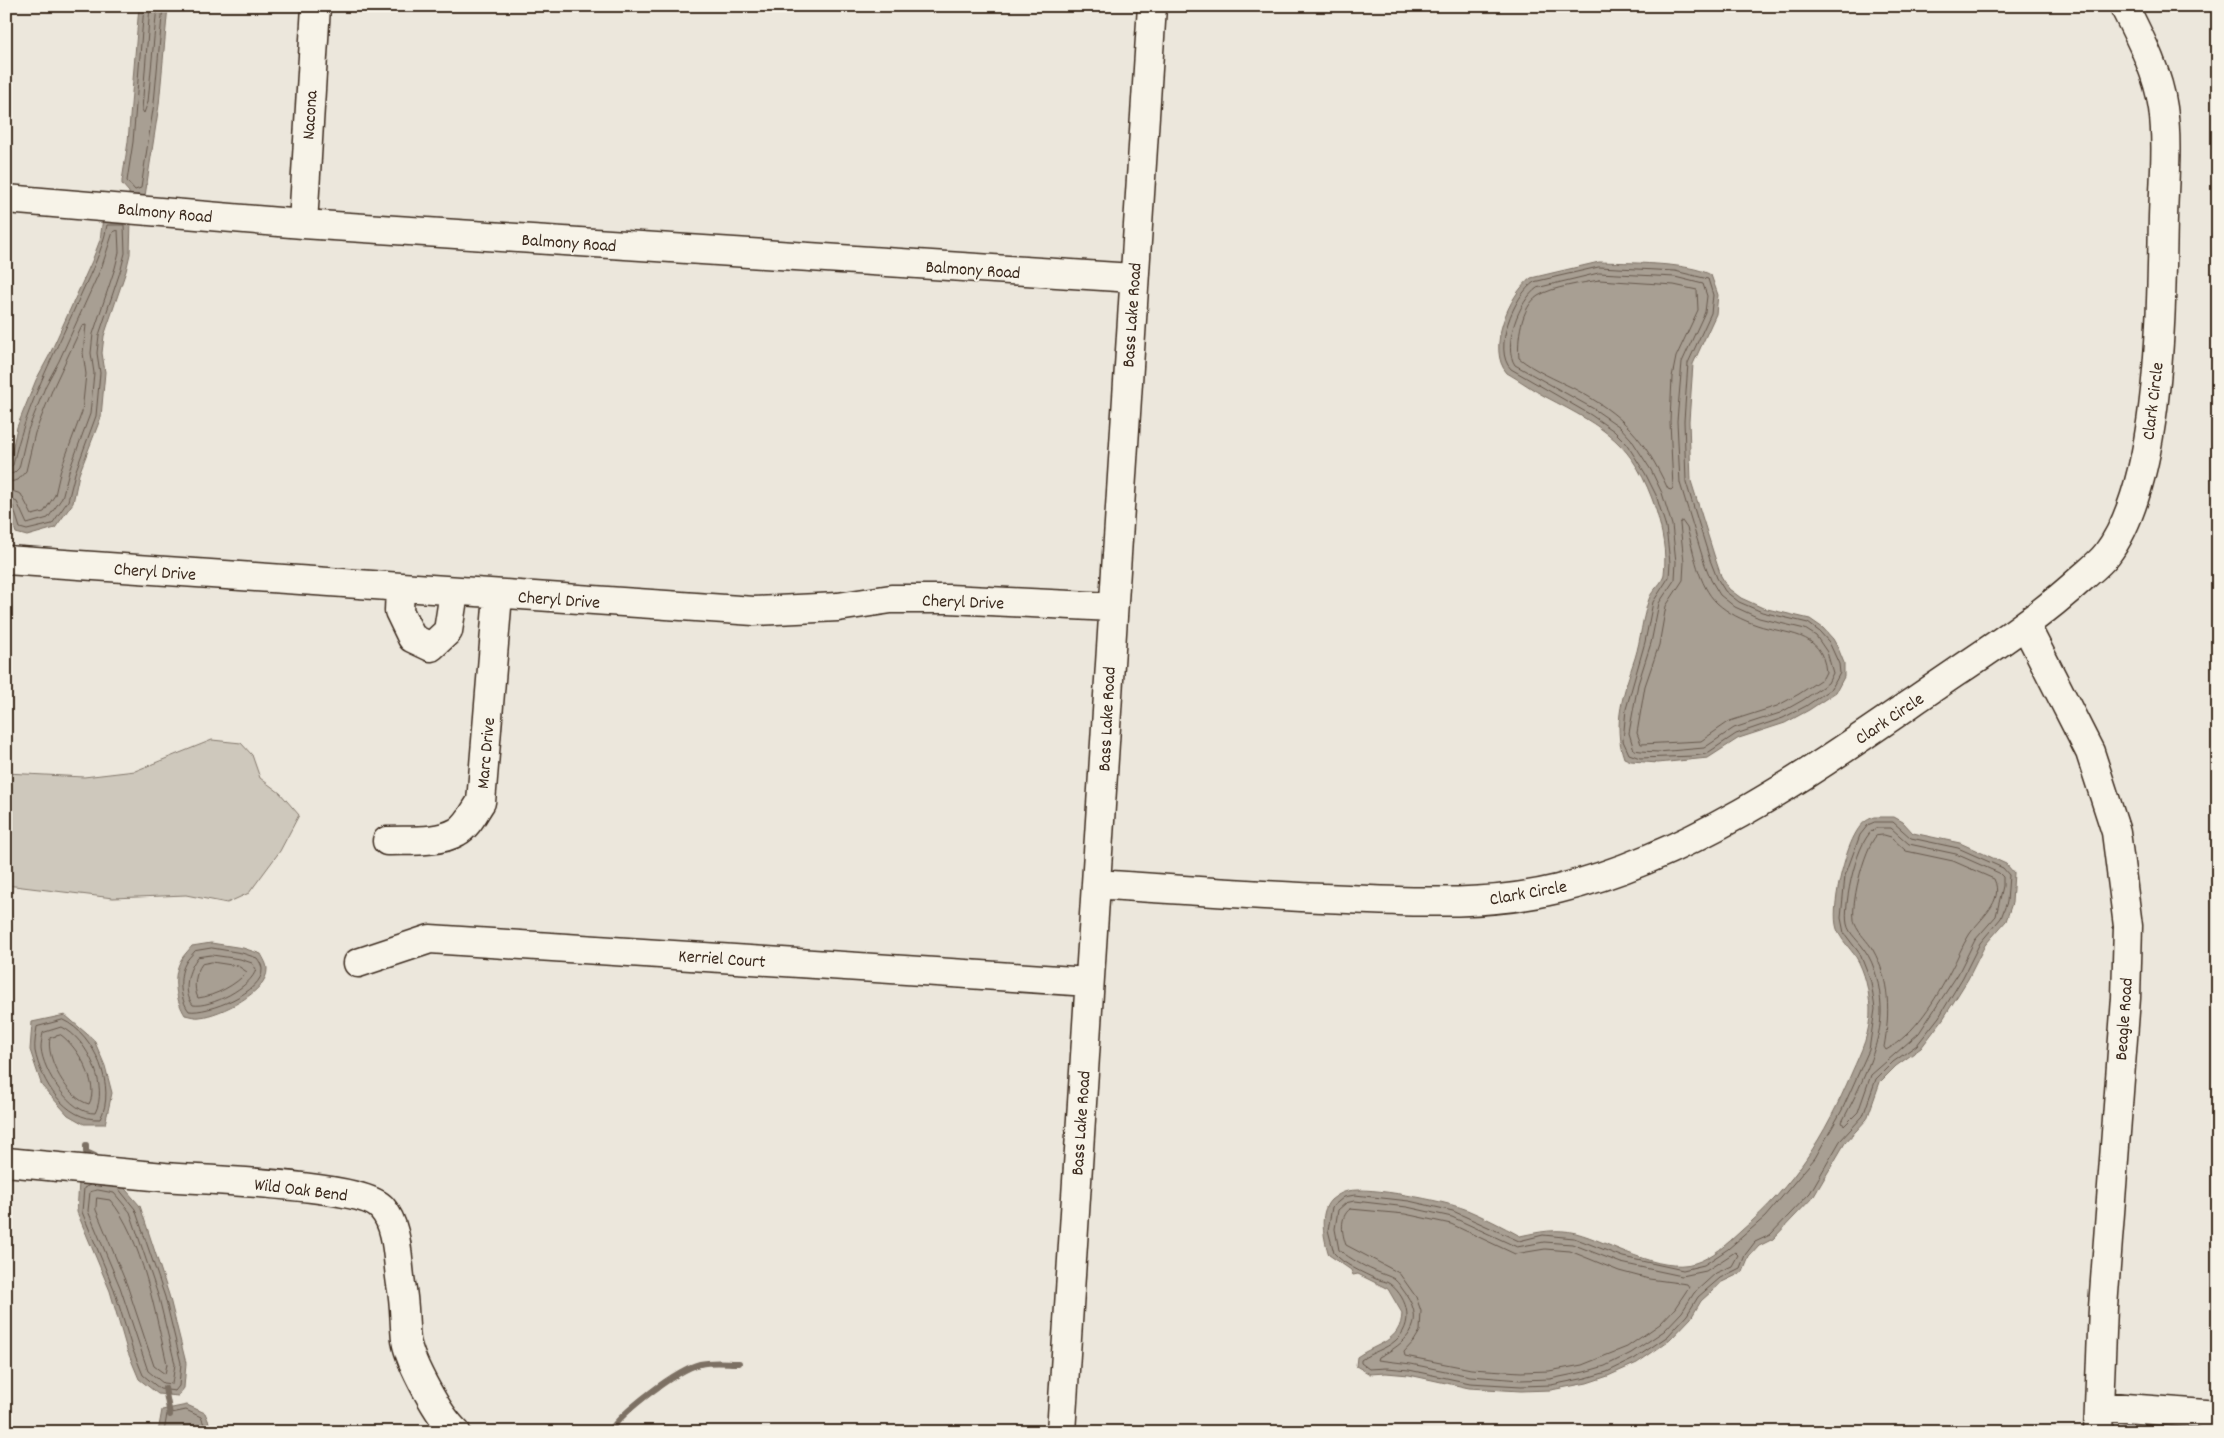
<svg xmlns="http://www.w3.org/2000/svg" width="2224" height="1438" viewBox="0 0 2224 1438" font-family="Dekko,sans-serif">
<rect width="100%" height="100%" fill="#ece7dc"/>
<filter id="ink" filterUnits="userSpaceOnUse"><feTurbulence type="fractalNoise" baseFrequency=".02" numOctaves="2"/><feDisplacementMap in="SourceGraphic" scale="10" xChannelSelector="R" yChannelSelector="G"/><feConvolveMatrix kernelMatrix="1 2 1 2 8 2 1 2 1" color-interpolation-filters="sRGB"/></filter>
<g filter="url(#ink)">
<!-- green -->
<path fill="#cec8bc" stroke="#84796d" d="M212,740L241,743L252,755L260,778L280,793L299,815L280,851L249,893L227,903L186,895L113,898L6,885V773L84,777L135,771Z"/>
<!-- water -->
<path fill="#a89f93" stroke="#7c7064" d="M139,6H168L159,105L145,196L137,195L134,199L129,200V192L122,184V181L128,142Z
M103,218L131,220L130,254L126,271L104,336L102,353L105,372L101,417L79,474L73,503L55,528L27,536L16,533L6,503V479L17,427L36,380L49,356L92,261L100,240Z
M1599,262C1626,263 1689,262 1711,275L1718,295L1716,314L1693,364L1689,421L1691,481L1715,558L1721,576L1729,589L1741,598L1763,608L1810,619L1823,628L1833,639L1838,648L1844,663V677L1836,692L1809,710L1785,723L1739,738L1708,758L1658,763L1631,761L1624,758C1612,724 1624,691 1635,658C1641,639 1642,618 1649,599C1652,589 1663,584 1664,574C1667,552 1662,530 1656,510C1634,443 1605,428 1546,397C1533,390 1521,381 1507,373C1486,350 1509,294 1531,278Z
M1874,817H1894L1903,822L1913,833L1960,843L2006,864L2014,873L2012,903L2006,921L1985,945L1968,979L1943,1019L1921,1048L1896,1066L1880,1082L1867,1119L1845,1143L1814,1196L1773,1239L1759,1246L1749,1257L1743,1272L1722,1282L1701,1301L1691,1318L1670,1340L1637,1363L1608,1376L1587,1383L1551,1390L1521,1391L1469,1388L1409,1375L1386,1373L1370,1374L1356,1366L1357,1357C1377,1343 1401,1342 1402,1313L1388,1289L1358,1274L1353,1275L1351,1270L1329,1255C1324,1240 1318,1213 1331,1200C1336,1196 1342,1192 1348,1191C1369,1186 1444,1201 1465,1209C1484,1217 1502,1226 1520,1236C1539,1232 1556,1228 1576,1233C1610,1242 1659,1274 1695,1263C1712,1258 1728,1243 1741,1231C1795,1184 1824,1138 1852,1072C1861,1052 1871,1032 1870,1008C1869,991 1865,972 1856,957C1850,948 1841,940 1837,929C1830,909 1845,849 1857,831C1861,824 1866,820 1874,817Z
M211,943L243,948L261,954C263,958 267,964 267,969C268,992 220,1015 200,1017C196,1018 190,1016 185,1015C176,1001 172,978 180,962C182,957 188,951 192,946Z
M65,1015L94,1040L105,1066L112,1093L105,1124H84L68,1115L42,1086L30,1050L32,1022Z
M79,1182L120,1183L140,1206L169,1295L186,1363L184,1388L178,1396L158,1394L139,1379L127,1350L110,1291L77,1212Z
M187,1405L205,1413L213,1432H158L162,1410Z"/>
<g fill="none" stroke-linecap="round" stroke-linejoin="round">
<!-- shore -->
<path stroke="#67594d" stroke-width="1" d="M144,6L133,142L127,181L135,190L141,188L154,103L163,6
M150,6L142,110L144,113L148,102L157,6
M1599,267L1675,271L1708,279L1713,295L1711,313L1688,363L1684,421L1686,482L1710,560L1717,578L1725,591L1739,602L1762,612L1808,623L1820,632L1829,642L1839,664L1840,673L1832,688L1806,706L1783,718L1736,734L1706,754L1694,756L1640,758L1629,754L1623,741L1626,709L1645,642L1653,602L1669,577L1670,563L1666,527L1656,495L1645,473L1626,443L1614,431L1591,415L1511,369C1492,350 1514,295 1534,282Z
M1599,273L1675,277L1703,284L1707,296L1705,312L1682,362L1677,421L1680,483L1704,562L1711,580L1720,595L1735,607L1759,618L1805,629L1816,636L1827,652L1833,673L1828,683L1803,700L1780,713L1734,728L1704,748L1658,752L1641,751L1634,750L1629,733L1638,684L1651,643L1659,603L1675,579L1676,562L1672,525L1662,493L1651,470L1631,439L1620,427L1594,409L1515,365C1502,346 1519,300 1537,288Z
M1599,280L1674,285L1697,290L1698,310L1676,357L1672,377L1670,421L1673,488L1671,490L1668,489C1644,438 1624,415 1573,388C1555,379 1535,371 1519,358C1517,340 1521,307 1538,296C1552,287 1583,283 1599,280Z
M6,469L13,465C26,404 57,350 82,292C92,270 103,249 107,225H124L125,253L121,269L99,335L97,353L100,373L96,416L75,473L68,501L52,524L27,530L20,528L13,506L6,503
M6,475L14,473L19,468L28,430L46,385L59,361L102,266L113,232L118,230L119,252L115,268L93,334L91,353L94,373L90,414L69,471L62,498L48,518L27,524L17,502L6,497
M6,483L18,480L26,471L35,433L53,388L82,326L86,325L83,353L86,374L82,412L61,469L55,495L44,512L32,515L21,494L6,489
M1682,521L1687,528C1694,552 1698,585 1717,603C1728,613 1742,620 1757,625C1786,635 1822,630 1826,672L1823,678L1799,694L1777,706L1730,721L1701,741L1641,744L1637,733L1645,686L1659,645L1666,606L1683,580L1684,562L1680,524Z
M1875,822H1893L1911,838L1958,848L2003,868L2009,875L2007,902L2001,918L1980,943L1963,977L1939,1017L1917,1045L1893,1062L1876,1079L1863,1116L1840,1141L1810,1193L1770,1235L1755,1242L1745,1255L1740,1268L1720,1278L1698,1297L1687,1315L1668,1336L1634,1359L1607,1372L1586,1378L1551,1385L1521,1386L1470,1383L1409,1370L1387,1368L1369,1369L1361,1363V1360C1372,1352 1386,1349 1395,1341C1414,1325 1409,1299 1390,1284C1386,1281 1381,1281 1376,1279C1363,1273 1343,1264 1334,1253L1328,1230L1332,1207L1344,1197L1355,1195L1409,1201L1453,1211L1519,1241L1543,1235L1574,1238L1623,1257L1683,1270L1704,1265L1728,1249L1765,1217L1815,1158L1842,1110L1869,1050L1875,1009L1871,982L1860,954L1844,933L1841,918L1845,876L1860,835L1868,825Z
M1876,828H1891L1909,844L1956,854L1999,873L2003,877V886L1996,916L1975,940L1958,974L1919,1033L1871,1075L1858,1112L1844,1126L1842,1122C1858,1091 1883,1043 1881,1007C1880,988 1876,965 1864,949C1859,941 1849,934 1847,924C1843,905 1857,836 1876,828Z
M1884,835L1891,837L1906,851L1953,861L1994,879C2005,902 1979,919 1969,935C1962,946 1957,959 1951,970C1936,999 1915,1034 1886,1050L1884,1047C1890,1014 1890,980 1873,950C1868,941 1859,934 1855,924C1849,908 1864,849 1876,836Z
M212,948L242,953L257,958C259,961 262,965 262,969C264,992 207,1014 189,1011C180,1000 178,977 185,964C187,959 192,955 195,951Z
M212,955L240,959L252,963L256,969C252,987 210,1008 193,1005C182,991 188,969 198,957Z
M212,962L238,966L247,972C236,985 215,996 198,998C193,988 195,973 202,964Z
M63,1020C95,1034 117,1089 100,1119C65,1121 41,1081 35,1051C34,1044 36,1034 37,1027Z
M62,1027C88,1039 109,1087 95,1113C70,1114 43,1071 41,1048C41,1043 42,1038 43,1033Z
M61,1035C78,1047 100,1085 89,1104C68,1099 45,1058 50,1038Z
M90,1185L84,1188L82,1212L114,1289L132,1348L143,1375L160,1389L175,1391L179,1386L181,1363L165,1297L135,1209L118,1188
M98,1190L114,1193L130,1212L159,1298L175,1364L172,1384L163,1383L148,1371L120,1287L88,1211L90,1192Z
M97,1198L110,1200C142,1236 156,1317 167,1364L165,1374L154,1366L127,1285L96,1210Z
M1355,1201L1407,1207L1452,1217L1517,1247L1544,1242L1572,1244L1621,1263L1682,1276L1706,1271L1735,1252L1738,1255L1732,1266L1716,1273L1694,1293L1682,1312L1664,1331L1631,1353L1605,1366L1584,1372L1550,1379L1521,1380L1470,1376L1411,1364L1378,1360L1379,1357C1405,1344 1427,1325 1406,1294C1402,1289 1399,1283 1394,1279C1389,1276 1385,1275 1380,1273C1366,1268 1351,1259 1339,1250L1335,1229L1338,1210L1346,1203Z
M1350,1209L1405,1214L1451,1224L1515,1254L1545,1249L1570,1251L1619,1271L1649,1279L1687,1284L1689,1287L1675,1308L1660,1324L1627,1347L1582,1365L1549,1371L1521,1372L1471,1369L1405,1356L1404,1352L1414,1341L1420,1331L1421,1311L1416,1297L1399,1273L1346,1245C1342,1234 1339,1217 1350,1209Z
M164,1432L167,1414L186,1410L201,1417L207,1432"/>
<!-- stream -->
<path stroke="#7c7064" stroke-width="6" d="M86,1145V1152L95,1156L96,1161
M165,1388L170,1415
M609,1432C623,1411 676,1370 700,1364C712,1361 727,1363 739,1363"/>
<!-- minor casing -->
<g stroke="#3b2a1e" stroke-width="31">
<path id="minor" d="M6,199L303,224L1133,278
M303,224L316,6
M6,560L754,611L838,607L891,599H949L1112,607
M400,588L399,611L412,638L431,647L448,631L454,592
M2026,626L2090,752L2116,832L2128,926L2126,998L2103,1307L2098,1432
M387,841C408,840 438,843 457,832C468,826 474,812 481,802L498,595
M1096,884C1180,890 1264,896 1348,899C1418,902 1489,906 1558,889C1705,853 1831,757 1955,673C2000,643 2043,614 2083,577C2091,570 2101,562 2107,554C2162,481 2161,308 2163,217C2164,182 2168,143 2163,108C2158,72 2140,38 2124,6
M358,963L430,939L1089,982
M6,1162C59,1167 111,1172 164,1177C201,1180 362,1184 382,1208C399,1227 397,1261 401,1284C405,1303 404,1321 406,1340C410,1363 439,1417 456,1432
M2099,1406L2218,1415
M1061,1432L1152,6"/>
</g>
<!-- minor -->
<use href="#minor" stroke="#f7f3e8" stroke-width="28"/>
</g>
</g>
<g text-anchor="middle" stroke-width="4.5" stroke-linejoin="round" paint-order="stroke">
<!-- street labels -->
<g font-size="18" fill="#3b2a1e" stroke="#f7f3e8">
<text transform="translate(309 115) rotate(-86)" y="6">Nacona</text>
<text transform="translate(165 212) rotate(5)" y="6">Balmony Road</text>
<text transform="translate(569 242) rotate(4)" y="6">Balmony Road</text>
<text transform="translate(973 269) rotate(4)" y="6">Balmony Road</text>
<text transform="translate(1131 315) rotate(-86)" y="6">Bass Lake Road</text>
<text transform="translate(2152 401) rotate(-83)" y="6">Clark Circle</text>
<text transform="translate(155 571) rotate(4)" y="6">Cheryl Drive</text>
<text transform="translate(559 599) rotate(4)" y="6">Cheryl Drive</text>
<text transform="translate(963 601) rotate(2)" y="6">Cheryl Drive</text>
<text transform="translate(1889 718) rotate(-34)" y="6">Clark Circle</text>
<text transform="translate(1106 719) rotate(-87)" y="6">Bass Lake Road</text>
<text transform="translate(485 753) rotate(-85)" y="6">Marc Drive</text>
<text transform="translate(1528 892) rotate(-10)" y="6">Clark Circle</text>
<text transform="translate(722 958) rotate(4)" y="6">Kerriel Court</text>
<text transform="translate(2123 1019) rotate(-86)" y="6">Beagle Road</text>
<text transform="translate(1080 1123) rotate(-86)" y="6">Bass Lake Road</text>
<text transform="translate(301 1189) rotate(7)" y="6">Wild Oak Bend</text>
</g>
</g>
<!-- margin -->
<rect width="2224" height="1438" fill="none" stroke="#f7f3e8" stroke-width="25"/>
<rect x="12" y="12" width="2199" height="1413" fill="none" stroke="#3b2a1e" stroke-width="2" filter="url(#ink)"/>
</svg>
